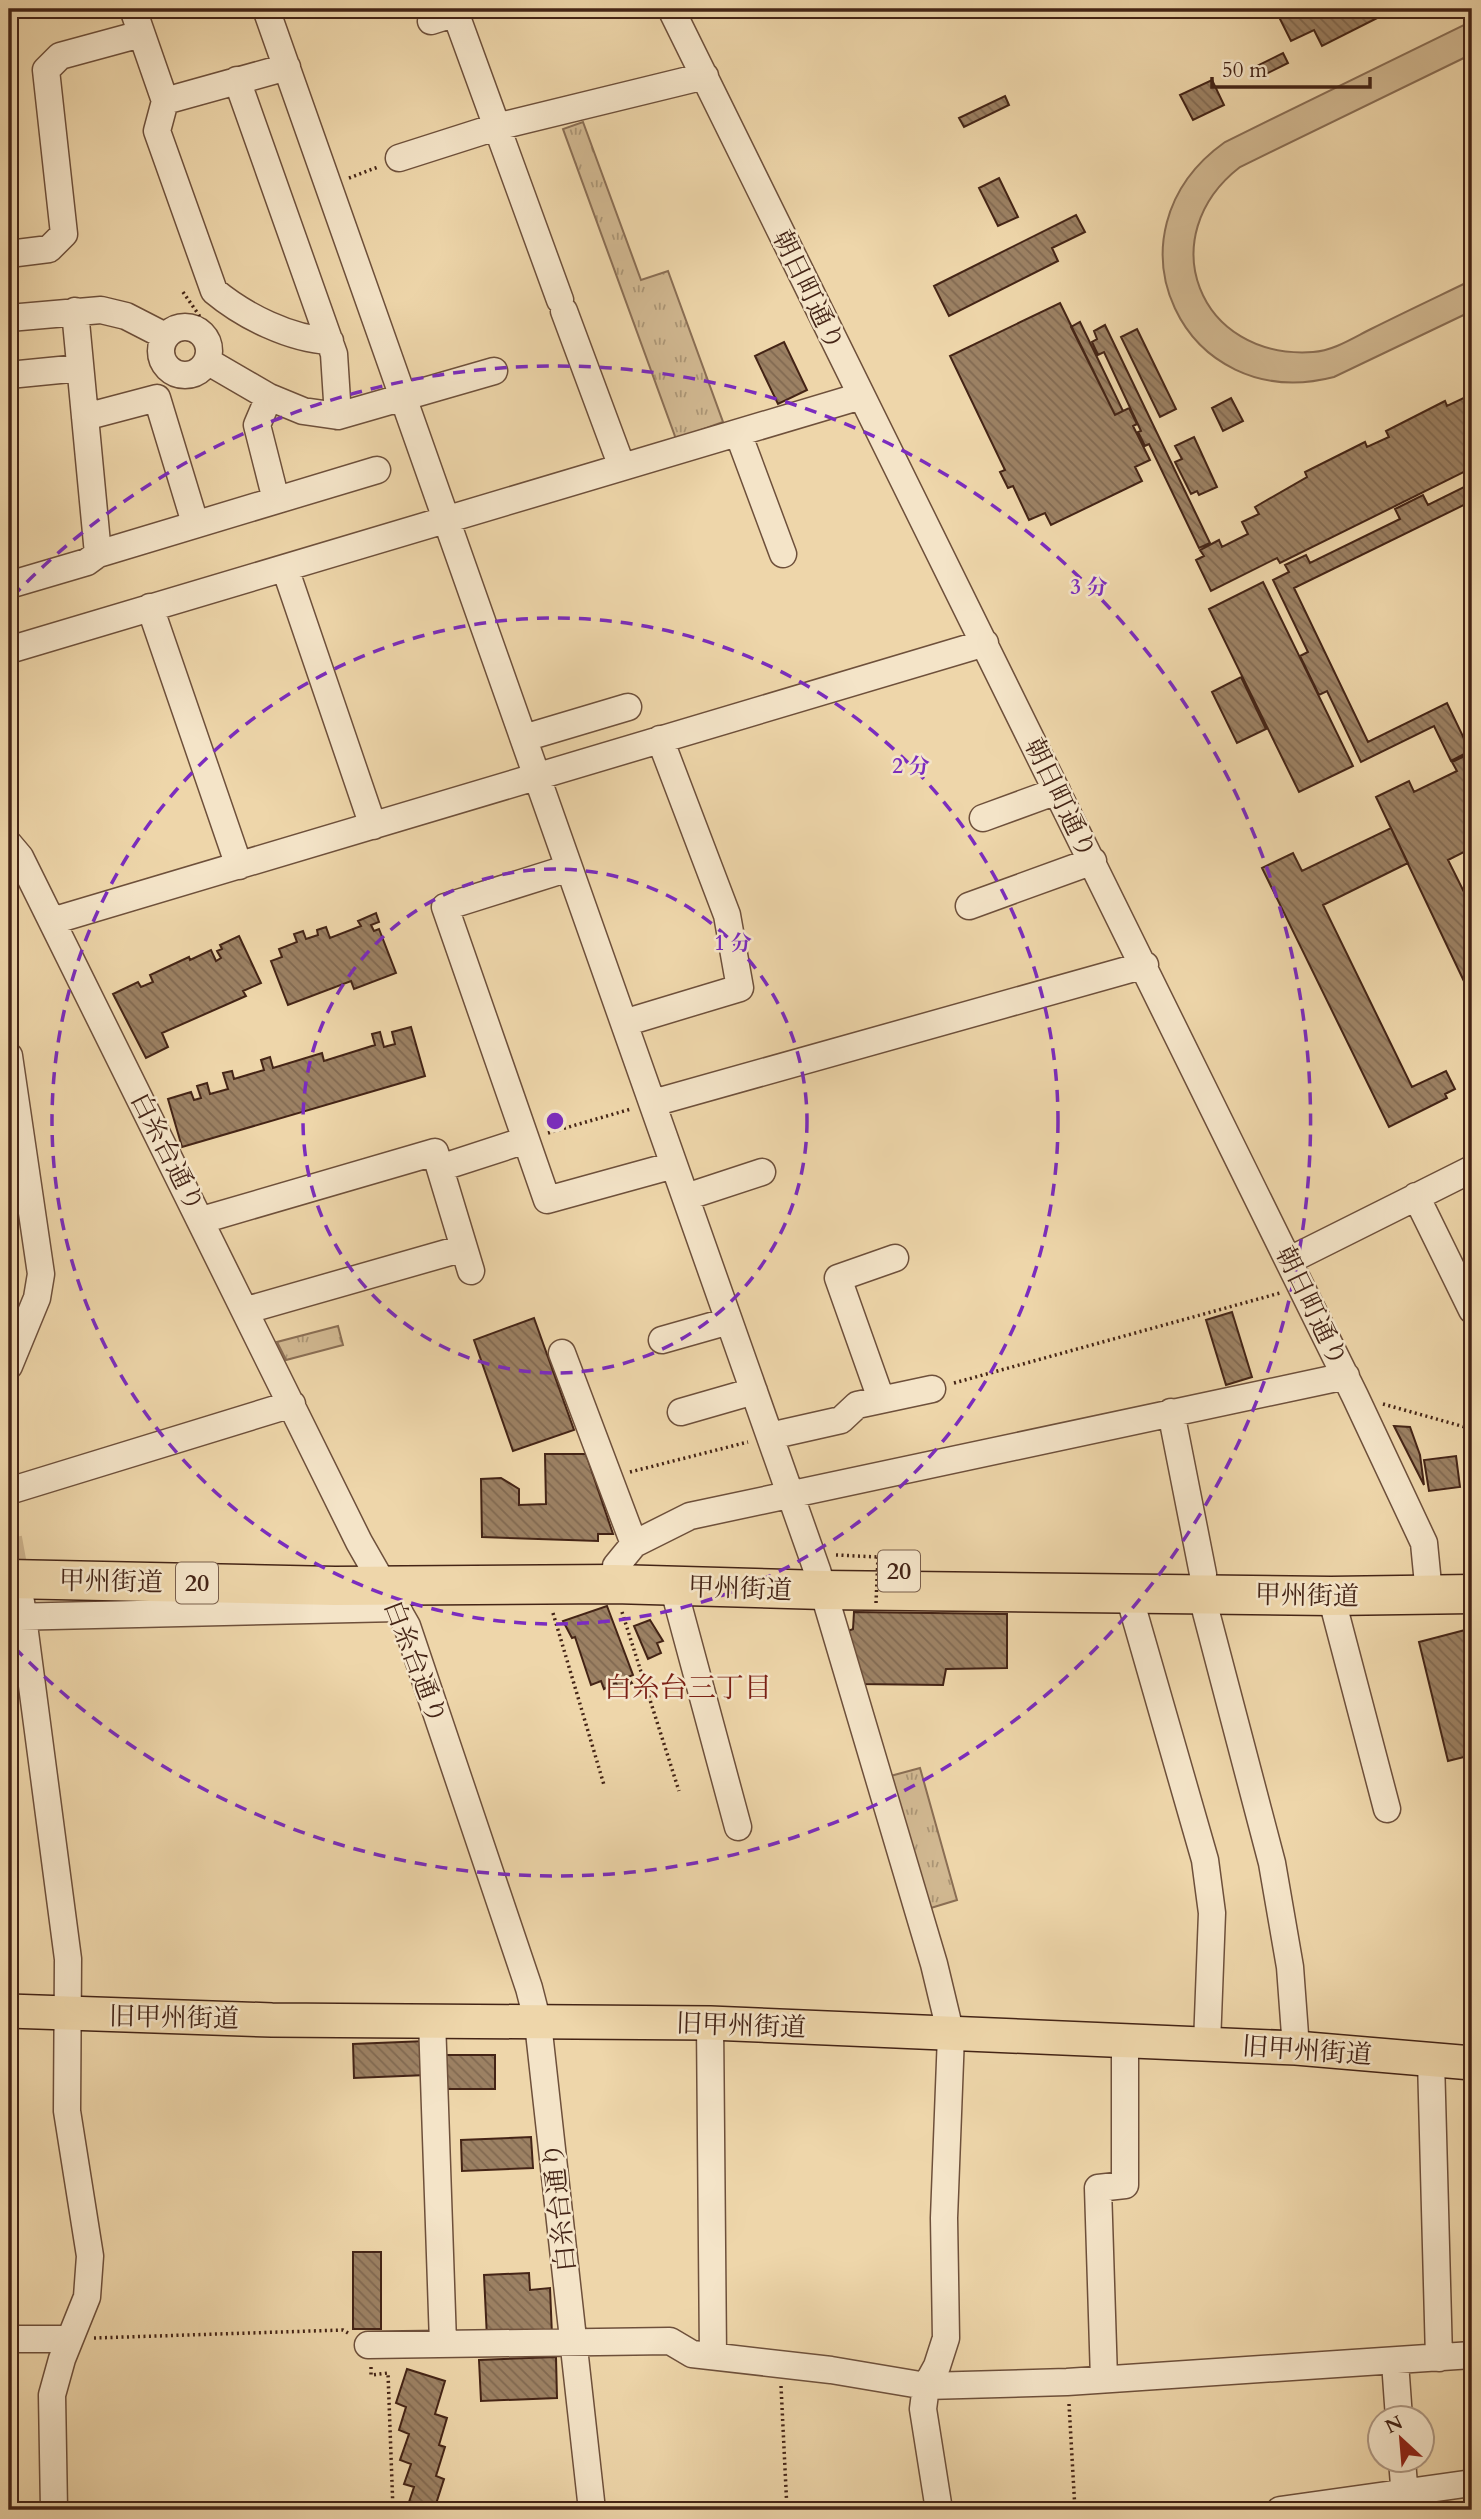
<svg xmlns="http://www.w3.org/2000/svg" width="1481" height="2519" viewBox="0 0 1481 2519" font-family="Cardo,'Noto Serif JP',serif">
<defs>
<pattern id="park-tufts" width="24" height="20" patternUnits="userSpaceOnUse" patternTransform="scale(1.75)"><rect width="24" height="20" fill="#d1b891"/><path d="M3 7l-1-3M5 7V3M7 7l1-3M15 17l-1-3M17 17v-4M19 17l1-3" fill="none" stroke="#ab9575"/></pattern>
<pattern id="building-back-hatch" width="6" height="6" patternUnits="userSpaceOnUse" patternTransform="scale(1.75)"><rect width="6" height="6" fill="#9c8163"/><path d="M-1 5l2 2M0 0l6 6M5-1l2 2" fill="none" stroke="#816951"/></pattern>
</defs>
<rect width="100%" height="100%" fill="#eed6aa"/>
<filter id="stains"><feTurbulence type="fractalNoise" baseFrequency=".00286" numOctaves="4"/><feColorMatrix values="0 0 0 0 .2 0 0 0 0 .09 0 0 0 0 .02 0 0 0 .5 -.17"/></filter>
<radialGradient id="worn" r=".72"><stop offset=".6" stop-color="#630" stop-opacity="0"/><stop offset="1" stop-color="#630" stop-opacity=".3"/></radialGradient>
<!-- park -->
<path fill="url(#park-tufts)" stroke="#8a6e54" stroke-width="2" d="M583,122L641,280L668,271L723,422L676,439L563,129Z
M338,1326L343,1345L286,1360L277,1342Z
M920,1768L957,1900L921,1911L883,1778Z"/>
<!-- garden -->
<path fill="#d1b891" stroke="#8a6e54" stroke-width="2" d="M1472,21V54L1240,167C1151,236 1198,360 1313,352C1333,351 1353,338 1371,329C1405,312 1439,296 1472,280V311L1334,377C1183,416 1097,233 1225,142Z"/>
<!-- building -->
<path fill="url(#building-back-hatch)" stroke="#442416" stroke-width="2" d="M1275,9H1395L1322,46L1314,30L1291,41Z
M1283,53L1288,63L1260,77L1255,67Z
M1212,80L1224,105L1193,120L1180,95Z
M1005,96L1009,105L964,127L959,118Z
M999,178L1018,217L998,226L979,188Z
M1076,215L1085,232L1052,248L1058,261L949,316L934,286Z
M1060,303L1115,415L1129,408L1137,424L1133,426L1150,460L1135,467L1142,481L1051,525L1045,513L1029,520L1013,486L1008,488L1000,472L1005,470L950,356Z
M1080,322L1123,411L1115,415L1071,327Z
M1105,325L1210,543L1199,548L1149,444L1145,446L1138,432L1141,431L1104,352L1098,355L1092,342L1097,339L1094,331Z
M1137,329L1176,409L1160,417L1121,337Z
M784,342L807,390L778,404L755,356Z
M1472,394V468L1280,563L1277,558L1211,591L1196,560L1204,556L1200,550L1219,540L1222,547L1248,534L1242,522L1259,514L1255,507L1307,477L1305,472L1365,442L1367,447L1389,437L1386,431L1445,401L1447,406Z
M1231,398L1243,421L1223,431L1212,408Z
M1194,437L1217,487L1199,495L1197,491L1191,494L1175,462L1182,459L1175,446Z
M1472,483V501L1294,588L1368,742L1447,703L1470,751L1451,761L1434,726L1361,762L1327,691L1319,695L1300,656L1308,652L1273,580L1289,572L1285,565L1306,555L1310,563L1400,519L1395,509L1423,495L1428,505Z
M1263,582L1353,766L1299,792L1209,609Z
M1241,677L1266,729L1237,743L1212,692Z
M1471,753L1472,848L1448,860L1472,908V998L1376,797L1409,781L1414,792L1457,771L1452,762Z
M1391,828L1408,863L1323,905L1412,1087L1446,1071L1455,1089L1445,1094L1447,1098L1389,1127L1262,868L1293,853L1302,871Z
M376,913L379,922L371,925L374,931L379,929L396,973L354,989L351,981L288,1005L271,961L282,957L279,949L297,942L294,934L303,931L306,939L318,935L317,930L326,927L330,938L361,926L358,921Z
M239,936L261,983L243,991L246,996L162,1033L168,1047L146,1058L113,994L138,982L141,987L153,982L150,975L189,957L190,960L211,950L216,961L221,958L217,951L222,949L220,945Z
M411,1027L425,1076L182,1147L168,1099L191,1092L194,1100L201,1098L197,1086L207,1083L210,1094L228,1089L223,1073L232,1071L234,1079L264,1070L261,1060L270,1057L273,1068L322,1053L324,1061L375,1045L372,1034L380,1032L384,1047L395,1044L392,1032Z
M1232,1312L1252,1377L1226,1385L1206,1320Z
M534,1318L574,1430L513,1451L474,1340Z
M1394,1426L1410,1427L1420,1455L1424,1485Z
M545,1454H586L613,1534H598V1541L482,1537L481,1479L501,1478L519,1489V1505L546,1504Z
M1456,1456L1460,1487L1429,1491L1424,1460Z
M1472,1468V1517L1467,1469Z
M607,1606L633,1675L628,1677L632,1683L619,1689L616,1683L604,1689L601,1681L591,1685L575,1637L572,1638L563,1621Z
M854,1612L1007,1614V1668L946,1669L943,1685L858,1684L848,1631L853,1629Z
M650,1620L663,1641L657,1643L661,1653L648,1659L634,1626Z
M1465,1630L1472,1660V1755L1448,1761L1419,1642Z
M426,2041L427,2075L354,2078L353,2044Z
M446,2055H495V2089H446Z
M531,2137L533,2168L462,2171L461,2140Z
M353,2252H381V2329H353Z
M529,2273L530,2290L550,2288L552,2335L487,2338L484,2275Z
M556,2357L557,2398L481,2401L479,2360Z
M407,2369L445,2381L435,2414L447,2418L439,2445L445,2447L436,2476L444,2479L435,2507L442,2510H415L408,2505L414,2487L404,2484L411,2464L400,2460L409,2434L399,2430L406,2407L396,2403Z"/>
<g fill="none" stroke-linecap="round" stroke-linejoin="round">
<!-- minor-tunnel -->
<path stroke="#ccb28c" stroke-width="26" stroke-dasharray="26 13" stroke-linecap="butt" d="M9,1538L19,1593"/>
<!-- minor casing -->
<g stroke="#6e503b" stroke-width="29">
<path id="minor" d="M133,9L165,101L287,67
M266,9L817,1570L934,1964L951,2035L944,2218L946,2338L937,2366L926,2386L923,2409L939,2510
M454,9L560,300
M671,9L1355,1396L1424,1543L1429,1594
M431,21L456,13
M237,80L334,354L338,416
M165,101L157,131L214,291C244,316 290,339 330,341
M399,158L496,127L705,76
M9,254L49,249L64,234L46,70L60,56L141,34
M75,311L98,554
M564,311L622,467
M9,318L101,310L126,316L165,336
M161 351a24 24 0 1 1 48 0a24 24 0 1 1-48 0Z
M207,361L269,397L303,411L338,416L494,371
M9,375L80,368
M269,397L257,425L276,500
M85,417L157,398L195,523
M738,433L783,554
M285,568L373,826
M9,585L87,562L98,554L377,470
M150,607L239,866
M9,650L861,396
M524,738L628,707
M983,818L1057,791
M9,844L20,857L359,1542L407,1626L529,1988L538,2023L592,2510
M569,868L445,907L547,1200L674,1165
M969,906L1093,861
M52,921L985,643
M624,1023L740,988L727,915L660,739
M9,1056L41,1274L37,1298L9,1366
M653,1103L1145,965
M440,1168L526,1140
M1416,1196L1472,1310
M686,1197L762,1172
M202,1220L435,1152L471,1271
M1290,1260L1472,1169
M247,1310L464,1248
M662,1340L729,1321
M562,1353L634,1544
M881,1399L838,1278L895,1258
M681,1412L754,1391
M1171,1412L1203,1574
M770,1436L841,1420L857,1405L932,1389
M9,1491L292,1404
M616,1566L634,1544L690,1516L1346,1376
M673,1586L738,1827
M1128,1592L1205,1860L1212,1913L1207,2044
M1201,1593L1272,1863L1290,1967L1296,2048
M1331,1596L1387,1809
M21,1602L68,1959L67,2111L90,2256L87,2297L62,2359L52,2395L54,2510
M9,1617L397,1608
M432,2020L443,2343
M710,2023L713,2356
M1431,2060L1439,2358
M9,2339H70
M368,2345L670,2341L692,2354L831,2370L926,2386L1067,2382L1472,2355
M1395,2362L1399,2418
M1104,2379L1098,2188L1125,2185V2040
M1402,2460L1406,2510
M1280,2510L1472,2483"/>
</g>
<!-- major casing -->
<g stroke="#442416" stroke-width="36">
<path id="major" d="M9,2011L272,2020L710,2023L1296,2048L1472,2063"/>
</g>
<!-- highway casing -->
<g stroke="#442416" stroke-width="41">
<path id="highway" d="M9,1579L335,1586L614,1584L823,1590L1331,1596L1472,1594"/>
</g>
<!-- path -->
<path stroke="#442416" stroke-width="3.5" stroke-dasharray="2 3.5" stroke-linecap="butt" d="M349,178L378,167
M183,292L203,321L202,333
M9,607L11,626
M548,1133L631,1109
M954,1383L1280,1293
M1383,1404L1472,1429
M630,1472L748,1442
M836,1555L878,1557
M622,1612L679,1791
M553,1613L604,1785
M94,2338L343,2330L348,2333
M371,2367V2375L388,2373L393,2510
M781,2386L787,2510
M1069,2404L1075,2510"/>
<!-- minor -->
<use href="#minor" stroke="#f4e4c8" stroke-width="26"/>
<!-- major -->
<use href="#major" stroke="#eed6aa" stroke-width="33"/>
<!-- highway -->
<use href="#highway" stroke="#eed6aa" stroke-width="38"/>
<!-- path-bridge -->
<path stroke="#442416" stroke-width="3.5" stroke-dasharray="2 3.5" stroke-linecap="butt" d="M876,1603L878,1557"/>
</g>
<!-- distance rings -->
<g fill="none" stroke="#7b2cbf" stroke-width="3.5" stroke-dasharray="12 9">
<circle cx="555" cy="1121" r="252"/>
<circle cx="555" cy="1121" r="503"/>
<path d="M12 597A755 755 0 1 1 12 1645"/>
</g>
<g text-anchor="middle" stroke-width="5" stroke-linejoin="round" paint-order="stroke">
<!-- shield labels -->
<g fill="#f4e4c8" stroke="#795e4b" stroke-width="2">
<rect x="878" y="1550.5" width="42" height="41" rx="5"/>
<rect x="176" y="1562.5" width="42" height="41" rx="5"/>
</g>
<g font-size="24" font-weight="bold" fill="#442416">
<text x="899" y="1579">20</text>
<text x="197" y="1591">20</text>
</g>
<!-- street labels -->
<g font-size="26" fill="#442416" stroke="#f4e4c8">
<text transform="translate(809 290) rotate(64)" y="9">朝日町通り</text>
<text transform="translate(1061 798) rotate(64)" y="9">朝日町通り</text>
<text transform="translate(168 1152) rotate(63)" y="9">白糸台通り</text>
<text transform="translate(1312 1306) rotate(64)" y="9">朝日町通り</text>
<text transform="translate(111 1581) rotate(1)" y="9">甲州街道</text>
<text transform="translate(740 1588) rotate(2)" y="9">甲州街道</text>
<text transform="translate(1307 1595) rotate(1)" y="9">甲州街道</text>
<text transform="translate(416 1662) rotate(69)" y="9">白糸台通り</text>
<text transform="translate(174 2017) rotate(1)" y="9">旧甲州街道</text>
<text transform="translate(741 2025) rotate(2)" y="9">旧甲州街道</text>
<text transform="translate(1307 2050) rotate(4)" y="9">旧甲州街道</text>
<text transform="translate(559 2207) rotate(-96)" y="9">白糸台通り</text>
</g>
<!-- neighbourhood labels -->
<g font-size="28" fill="#7a1f14" stroke="#f4e4c8">
<text x="688" y="1697">白糸台三丁目</text>
</g>
</g>
<circle cx="555" cy="1121" r="10" fill="#7b2cbf" stroke="#f4e4c8" stroke-width="3.5"/>
<g font-size="21" text-anchor="middle" font-weight="bold" fill="#7b2cbf" stroke="#f4e4c8" stroke-width="5" stroke-linejoin="round" paint-order="stroke">
<text x="1089" y="594">3 分</text>
<text x="911" y="773">2 分</text>
<text x="733" y="950">1 分</text>
</g>
<!-- margin -->
<rect width="1481" height="2519" fill="none" stroke="#eed6aa" stroke-width="35"/>
<rect x="10" y="10" width="1460" height="2498" fill="none" stroke="#442416" stroke-width="3.5"/>
<rect x="18" y="18" width="1446" height="2484" fill="none" stroke="#442416" stroke-width="2"/>
<!-- north arrow -->
<g transform="translate(1401 2439) rotate(334)"><circle r="33" fill="#f4e4c8" stroke="#ae9781" stroke-width="2"/>
<path d="M0-5L12 26L0 18L-12 26Z" fill="#8f2418"/>
<text y="-10" font-size="19" font-weight="bold" text-anchor="middle" fill="#442416">N</text>
</g>
<!-- scale -->
<path d="M1212 77v10h158v-10" fill="none" stroke="#442416" stroke-width="3.5"/>
<text x="1222" y="77" font-size="21" fill="#442416" stroke="#f4e4c8" stroke-width="5" paint-order="stroke">50 m</text>
<rect width="100%" height="100%" filter="url(#stains)"/>
<rect width="100%" height="100%" fill="url(#worn)"/>
</svg>
